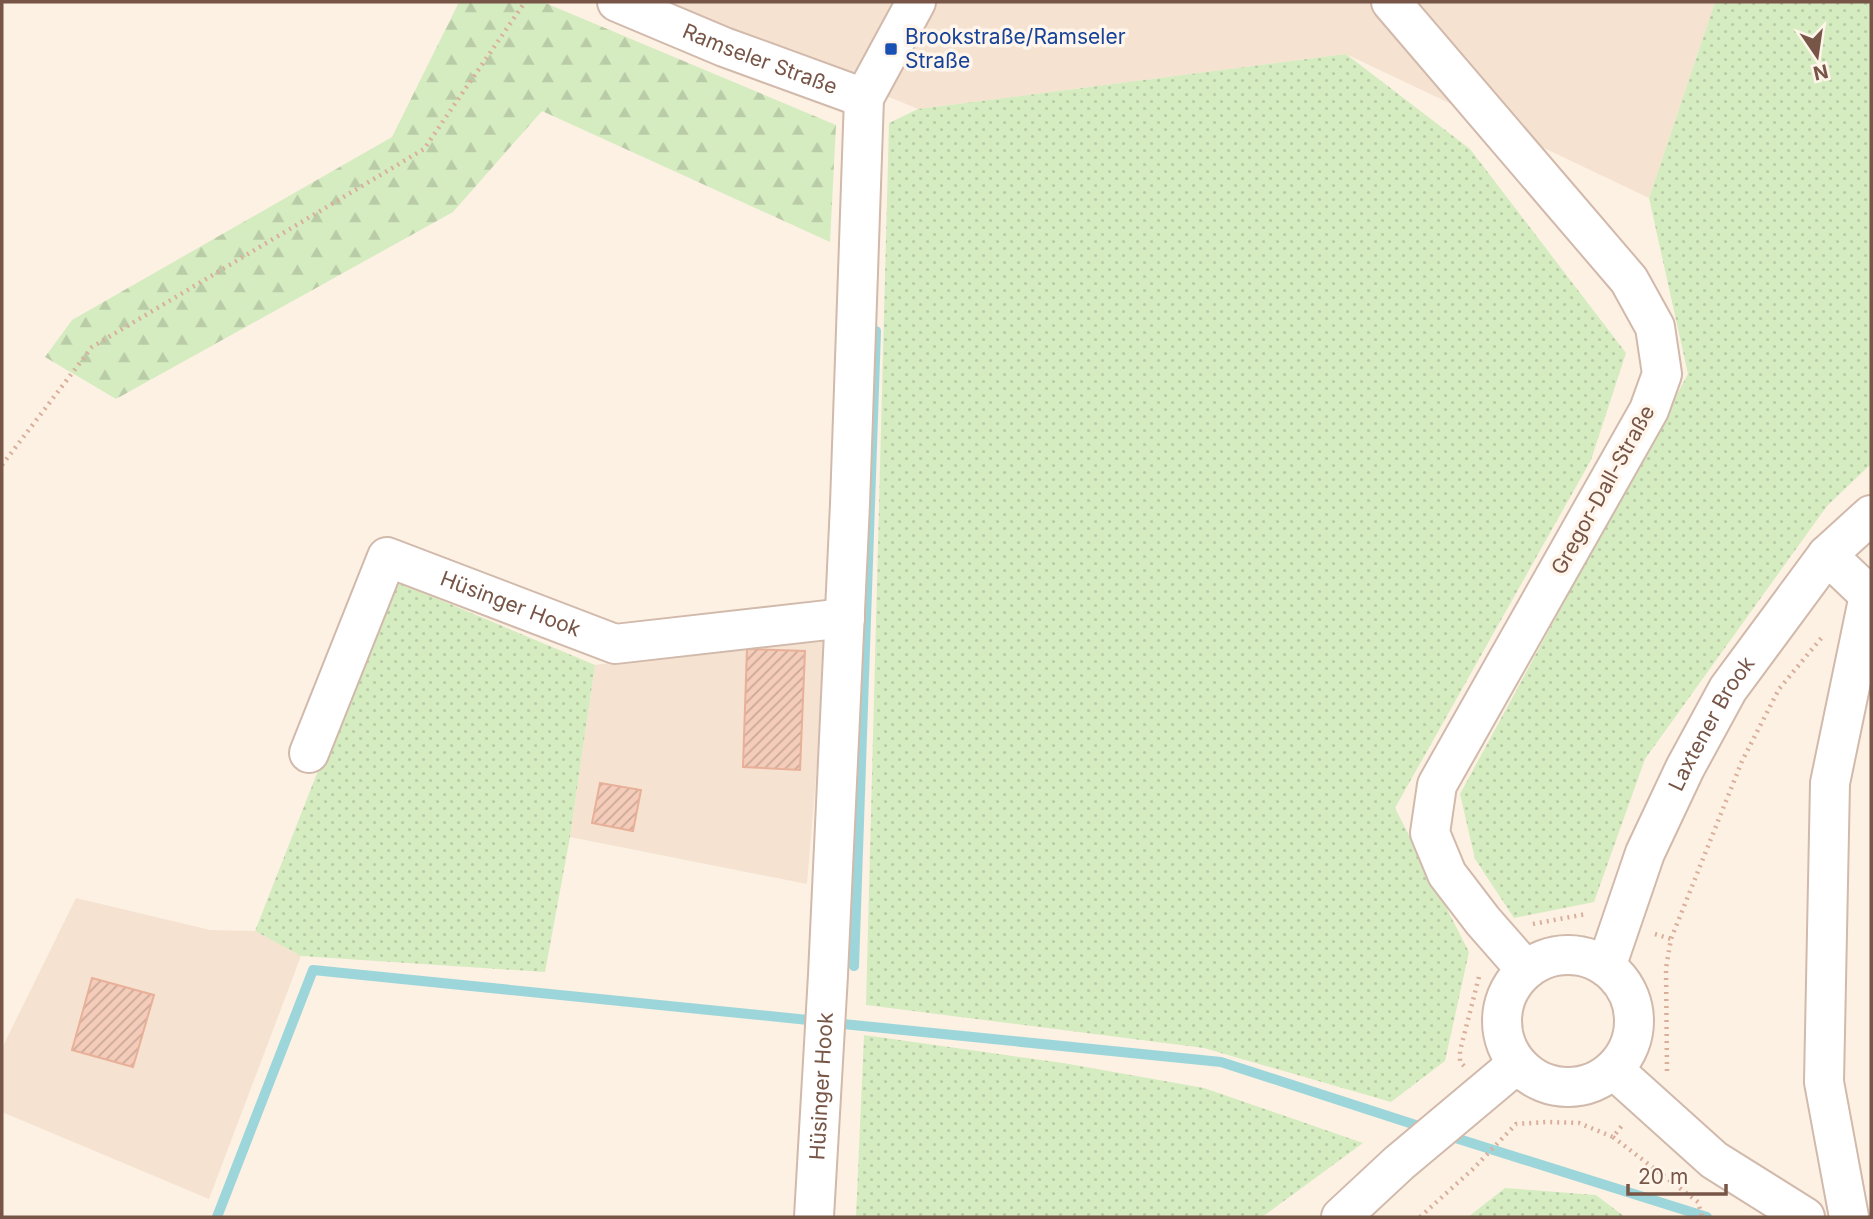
<svg xmlns="http://www.w3.org/2000/svg" width="1873" height="1219" viewBox="0 0 1873 1219" font-family="Inter,sans-serif">
<defs>
<pattern id="grass-dots" width="8" height="8" patternUnits="userSpaceOnUse" patternTransform="scale(1.75)"><rect width="8" height="8" fill="#d5ecc1"/><path d="M2 2h.1M6 6h.1" fill="none" stroke="#bacca7" stroke-width="1.8" stroke-linecap="round"/></pattern>
<pattern id="forest-firs" width="22" height="20" patternUnits="userSpaceOnUse" patternTransform="scale(1.75)"><rect width="22" height="20" fill="#d5ecc1"/><path d="M5 1l3.5 6h-7zM16 11l3.5 6h-7z" fill="#bacca7"/></pattern>
<pattern id="building-hatch" width="6" height="6" patternUnits="userSpaceOnUse" patternTransform="scale(1.75)"><rect width="6" height="6" fill="#f4ccb9"/><path d="M-1 1l2-2M0 6l6-6M5 7l2-2" fill="none" stroke="#caa898"/></pattern>
</defs>
<rect width="100%" height="100%" fill="#fdf1e3"/>
<!-- residential -->
<path fill="#f5e2d1" d="M660,2H1715L1649,198L1346,54L918,109Z
M828,635L807,884L570,837L595,665Z
M76,898L210,930L255,931L301,956L209,1199L2,1112V1048Z"/>
<!-- grass -->
<path fill="url(#grass-dots)" d="M1715,2H1871V464L1827,506L1645,759L1594,902L1514,918L1475,859L1460,794L1688,374L1649,198Z
M1346,54L1470,149L1626,353L1591,460L1395,808L1469,952L1445,1061L1391,1102L1204,1048L866,1005L889,123L918,109Z
M393,580L595,665L570,837L545,972L301,956L255,931Z
M864,1035L1063,1063L1204,1088L1363,1143L1262,1217H856Z
M1505,1188L1596,1195L1625,1217H1468Z"/>
<!-- forest -->
<path fill="url(#forest-firs)" d="M459,2H543L836,125L830,242L542,111L453,212L116,399L45,357L72,320L392,137Z"/>
<g fill="none" stroke-linecap="round" stroke-linejoin="round">
<!-- stream -->
<path stroke="#9cd6da" stroke-width="10" d="M854,966L876,331
M833,1023L1221,1062L1425,1128
M1446,1135L1707,1217
M217,1217L313,970L818,1021"/>
</g>
<!-- building -->
<path fill="url(#building-hatch)" stroke="#e8b099" stroke-width="2" d="M747,649L805,651L800,770L743,767Z
M600,783L641,790L633,831L592,823Z
M92,978L154,995L133,1067L72,1050Z"/>
<g fill="none" stroke-linecap="round" stroke-linejoin="round">
<!-- minor casing -->
<g stroke="#d1b9ab" stroke-width="42">
<g id="minor">
<path id="s1" d="M617,2L724,47L864,98"/>
<path d="M1391,2L1629,280L1655,327L1662,374L1649,410L1437,785L1430,833L1447,874L1483,921L1526,970"/>
<path d="M1827,555L1869,595L1830,783L1824,1082L1849,1217"/>
<path id="s2" d="M309,753L387,557L615,644L845,618"/>
<circle cx="1568" cy="1021" r="66"/>
<path id="s3" d="M1606,967L1645,853L1685,768L1728,689L1827,555L1871,515"/>
<path d="M1614,1070L1714,1160L1805,1217"/>
<path id="s4" d="M814,1217L828,975L850,504L864,98L916,2"/>
<path d="M1341,1217L1399,1163L1517,1064"/>
</g>
</g>
<!-- path -->
<path stroke="#d9af9c" stroke-width="4.5" stroke-dasharray="2 5" stroke-linecap="butt" d="M2,465L92,347L424,149L525,2
M1533,924L1586,914
M1655,934L1671,939
M1464,1066L1460,1062V1051L1480,973
M1667,1071L1666,968L1671,939L1742,761L1779,689L1823,636
M1613,1137L1698,1202L1702,1217
M1420,1217L1474,1168L1516,1124L1547,1122L1579,1123L1613,1137L1624,1123"/>
<!-- minor -->
<use href="#minor" stroke="#fff" stroke-width="38"/>
</g>
<!-- markers -->
<rect fill="#1a4fb4" stroke="#fff5ea" stroke-width="2.5" x="884" y="42" width="14" height="14" rx="3.5"/>
<g text-anchor="middle" stroke-width="7" stroke-linejoin="round" paint-order="stroke">
<!-- transit labels -->
<g font-size="21" fill="#164399" stroke="#fff5ea" text-anchor="start">
<text x="905" y="44">Brookstraße/Ramseler<tspan x="905" dy="24">Straße</tspan></text>
</g>
<!-- street labels -->
<g font-size="21" fill="#775547" stroke="#fff5ea">
<text dy="7" stroke="none"><textPath href="#s1" startOffset="154">Ramseler Straße</textPath></text>
<text transform="translate(1603 490) rotate(-61)" y="7">Gregor-Dall-Straße</text>
<text dy="7" stroke="none"><textPath href="#s2" startOffset="343">Hüsinger Hook</textPath></text>
<text dy="7" stroke="none"><textPath href="#s3" startOffset="266">Laxtener Brook</textPath></text>
<text dy="7" stroke="none"><textPath href="#s4" startOffset="131">Hüsinger Hook</textPath></text>
</g>
</g>
<!-- border -->
<rect width="1873" height="1219" fill="none" stroke="#775547" stroke-width="7"/>
<!-- north arrow -->
<g transform="translate(1817 56) rotate(167)" stroke="#fff5ea" stroke-width="5" paint-order="stroke">
<path d="M0-5L12 26L0 18L-12 26Z" fill="#775547"/>
<text y="-10" font-size="19" font-weight="bold" text-anchor="middle" fill="#775547">N</text>
</g>
<!-- scale -->
<path d="M1628 1184v10h98v-10" fill="none" stroke="#775547" stroke-width="3.5"/>
<text x="1638" y="1184" font-size="21" fill="#775547" stroke="#fff5ea" stroke-width="5" paint-order="stroke">20 m</text>
</svg>
